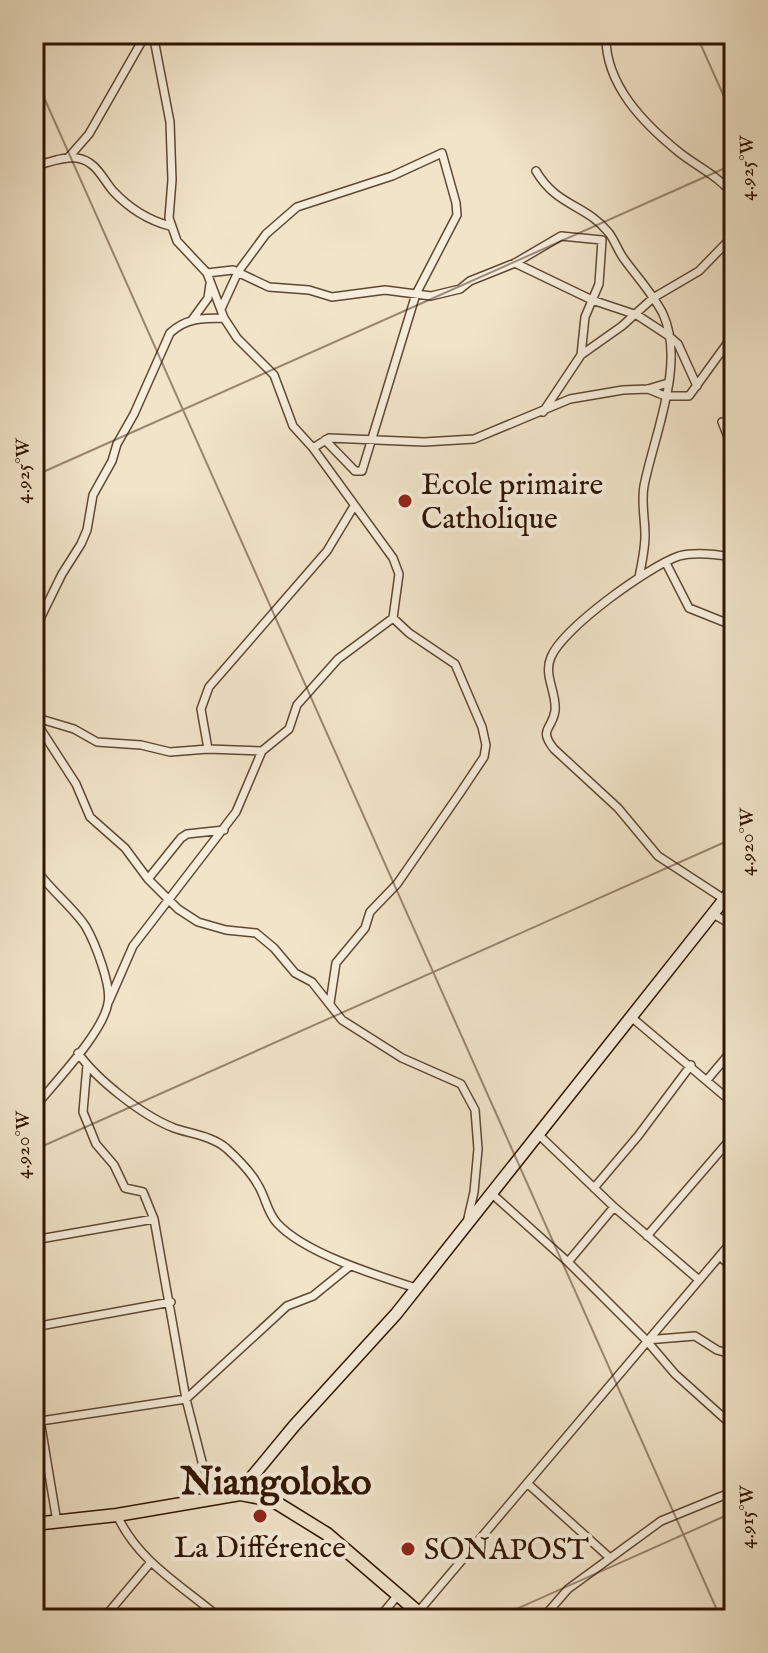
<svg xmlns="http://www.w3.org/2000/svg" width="768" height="1653" viewBox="0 0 768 1653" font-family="'IM FELL English',serif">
<rect width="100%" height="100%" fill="#f1e4c9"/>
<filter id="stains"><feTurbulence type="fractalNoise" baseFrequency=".0025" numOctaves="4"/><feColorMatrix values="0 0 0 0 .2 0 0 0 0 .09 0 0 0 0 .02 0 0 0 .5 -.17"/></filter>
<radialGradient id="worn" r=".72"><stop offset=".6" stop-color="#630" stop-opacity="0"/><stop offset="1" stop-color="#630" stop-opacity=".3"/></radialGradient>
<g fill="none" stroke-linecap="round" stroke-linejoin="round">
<!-- minor casing -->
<g stroke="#604832" stroke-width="10">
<path id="minor" d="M606,34C604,84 644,124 680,153C698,167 720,177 734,196
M68,158L89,134L146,34
M34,166C48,163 63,156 77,158C96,161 102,178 113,191C129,208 147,220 170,226
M536,171C557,207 586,204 609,233C615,241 618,251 624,259C637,277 653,294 663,314C686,364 654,435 644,486C641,501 645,519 645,535C645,549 642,563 639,577
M515,263L592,300L637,315L669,336L678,344L697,386
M207,273L233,270L269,287L309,290L332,297L385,290L431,296L460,289L470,281L515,263L561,236L602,240L599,284L585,317L581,355L543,412
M221,309L238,272L266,234L297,207L392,176L442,153L456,203L457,215L416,294L362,471H355L325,440
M192,320L208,298L210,284
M581,355L622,326L653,298L699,271L734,235
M648,389L665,396H689L734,334
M722,422L734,452
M313,448L329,438L424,442L474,439L570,399L623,390L648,389L668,383
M666,563L689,608L734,626
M34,631L62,574L81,544L87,530L93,495L112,461L117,444L134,414L170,333C186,318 203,318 224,318
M34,717L74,729L97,742L141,745L170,752L208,749L262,751
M34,719L76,784L90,817L125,848L148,879L178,909L198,922L226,930L256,933L274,948L295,973L312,982L342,1020L402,1058L461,1084L475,1110L478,1149L474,1192L468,1218
M208,749L201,709L209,687L327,551L354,506
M34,867C49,889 74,908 86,927C95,943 112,986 108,1003C103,1033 54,1083 34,1108
M148,879L181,838L187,834L224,830
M724,899L658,856L618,808L554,749C538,729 552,730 555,711C557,692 543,676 551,657C563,628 649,566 679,556C694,552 719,554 734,558
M713,914L734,926
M109,1001L133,946L236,812L262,751L289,729L297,705L338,659L393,618L399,574L393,558L313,448L293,426L274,375L237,338L224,318L207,273L177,241L169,218L172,180L170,122L153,34
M330,1003L336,963L365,928L370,912L397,884L460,793L484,757L486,745L482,727L455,664L409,633L393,618
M630,1016L734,1104
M78,1053C97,1080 143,1116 174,1128C191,1134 212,1136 226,1148C237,1158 251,1172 258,1185C266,1198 267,1212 277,1223C304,1253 378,1276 416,1288
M87,1065L83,1112L96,1144L114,1165L125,1188L143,1192L154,1219L186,1399L211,1497
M707,1080L734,1048
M538,1134L614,1207L699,1280
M594,1188L638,1136L691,1065
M491,1193L568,1262L646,1340L675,1374L734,1427
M647,1236L734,1135
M34,1240L154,1219
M720,1256L734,1270
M568,1262L614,1207
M34,1327L171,1302
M646,1340L695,1336L717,1350L734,1355
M34,1384L57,1522
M34,1422L186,1399L287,1306L313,1296L350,1266
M527,1483L610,1558
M117,1515C138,1562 183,1586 221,1619
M418,1612L734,1239
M103,1619L151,1562
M378,1619L398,1595
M542,1619L568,1589L661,1521L727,1494H734"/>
</g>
<!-- secondary casing -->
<g stroke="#2f1400" stroke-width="14">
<path id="secondary" d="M240,1494L251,1478L294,1426L396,1314L734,887"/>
</g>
<!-- trunk casing -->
<g stroke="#2f1400" stroke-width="15">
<path id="trunk" d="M34,1524L117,1515L240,1494L272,1500L327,1534L426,1619"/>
</g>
<!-- minor -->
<use href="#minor" stroke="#f6eddc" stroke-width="7"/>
<!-- secondary -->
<use href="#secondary" stroke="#f6eddc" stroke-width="11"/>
<!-- trunk -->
<use href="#trunk" stroke="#f1e4c9" stroke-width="12"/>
</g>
<!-- ticks -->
<path fill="none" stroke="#2f1400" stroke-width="2" stroke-opacity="0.45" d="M696,34L734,119M34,75L721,1619M34,476L734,164M34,1150L734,838M34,1604L41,1619M494,1619L734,1512"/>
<!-- markers -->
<g fill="#8f2418" stroke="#f6eddc" stroke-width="3">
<circle cx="405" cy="501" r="8"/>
<circle cx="260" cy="1516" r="8"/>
<circle cx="408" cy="1549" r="8"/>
</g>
<g text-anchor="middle" stroke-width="8" stroke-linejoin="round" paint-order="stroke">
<!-- poi labels -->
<g font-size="30" fill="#2f1400" stroke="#f6eddc" text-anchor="start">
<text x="421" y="494">Ecole primaire<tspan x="421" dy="34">Catholique</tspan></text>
<text x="260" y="1557" text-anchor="middle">La Différence</text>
<text x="424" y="1559">SONAPOST</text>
</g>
<!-- district labels -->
<g font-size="38" font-weight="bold" fill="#2f1400" stroke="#f6eddc">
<text x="276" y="1494">Niangoloko</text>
</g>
</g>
<!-- margin -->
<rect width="768" height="1653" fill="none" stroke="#f1e4c9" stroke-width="88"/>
<rect x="44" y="44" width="680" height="1565" fill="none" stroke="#2f1400" stroke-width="3"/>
<g font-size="20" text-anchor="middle" fill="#2f1400">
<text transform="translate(746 168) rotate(-90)" y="7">4.925°W</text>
<text transform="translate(22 471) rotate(-90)" y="7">4.925°W</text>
<text transform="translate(746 842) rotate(-90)" y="7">4.920°W</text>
<text transform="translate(22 1145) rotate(-90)" y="7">4.920°W</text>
<text transform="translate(746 1517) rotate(-90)" y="7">4.915°W</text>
</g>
<rect width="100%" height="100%" filter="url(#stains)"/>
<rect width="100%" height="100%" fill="url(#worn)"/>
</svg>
